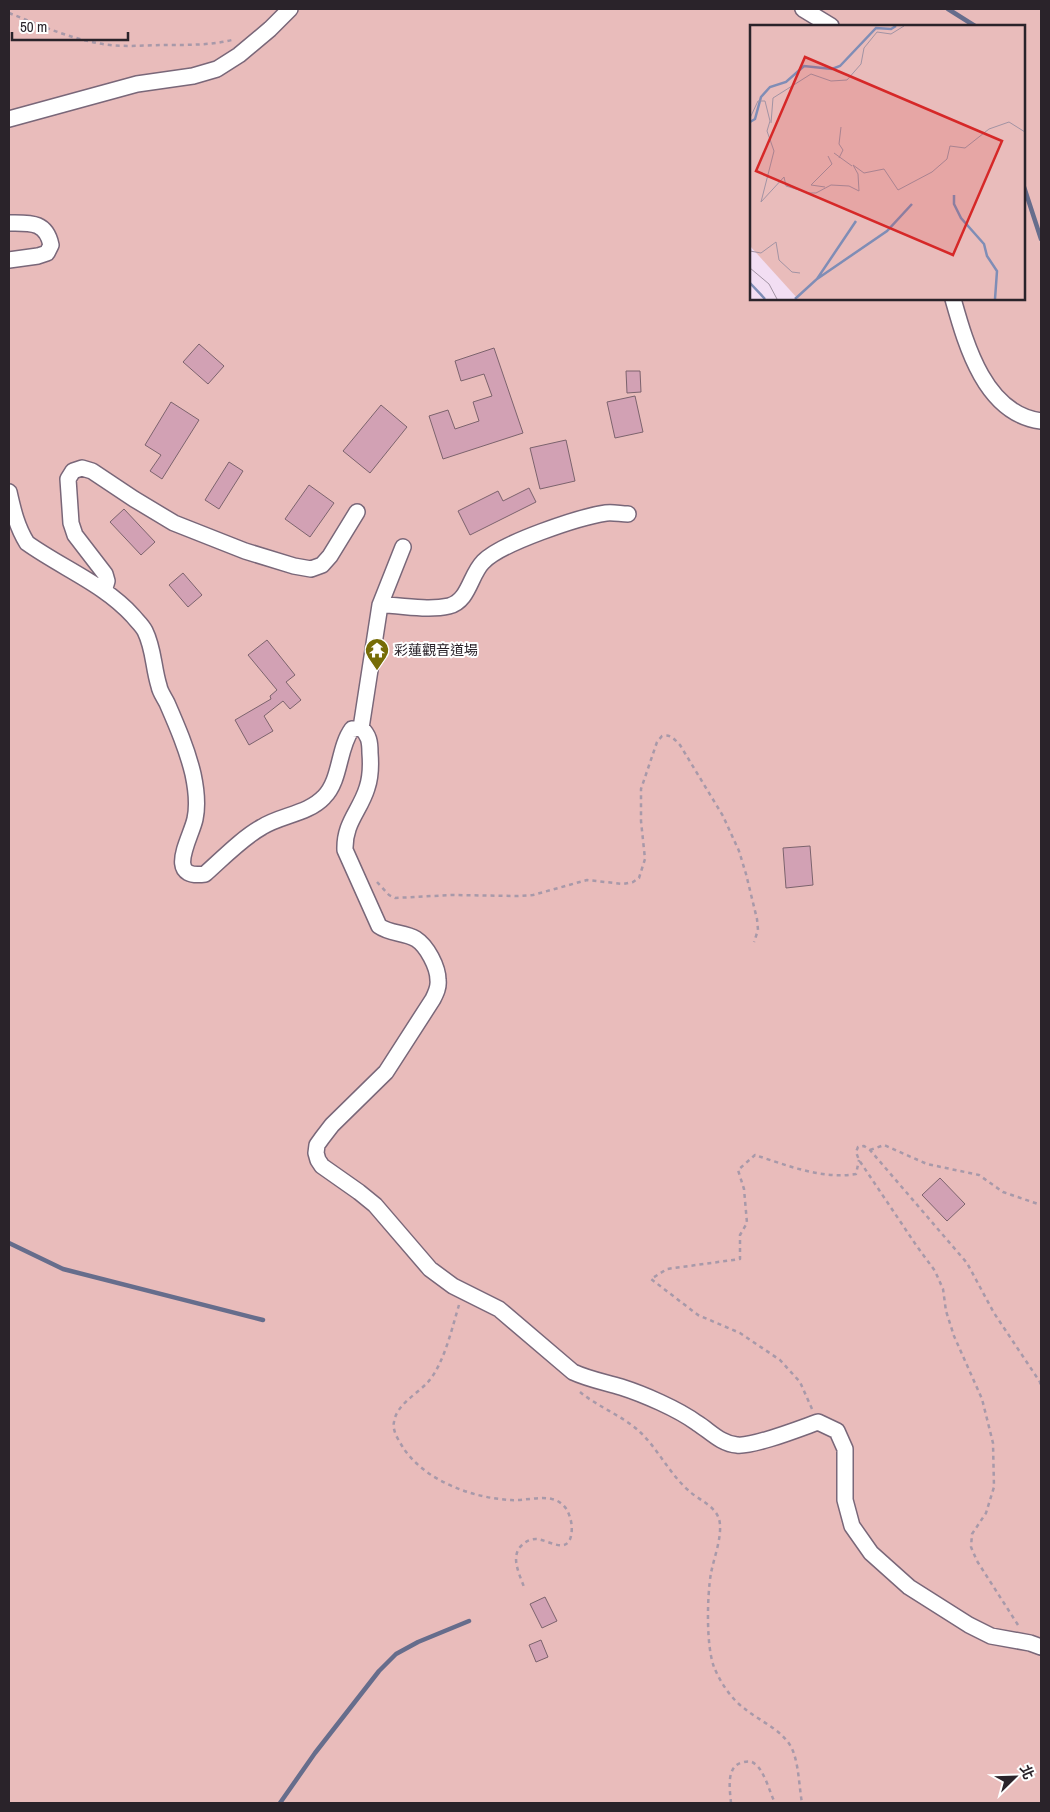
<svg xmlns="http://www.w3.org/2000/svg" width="1050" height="1812" viewBox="0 0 1050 1812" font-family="'Archivo Narrow','Noto Sans TC',sans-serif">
<rect width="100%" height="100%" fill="#f2def3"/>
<!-- green -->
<path fill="#e9bcbb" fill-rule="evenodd" d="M9,9H1041V1803H9ZM751,26H1024V299H751Z"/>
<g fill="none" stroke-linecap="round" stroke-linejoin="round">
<!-- stream -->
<path stroke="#666d8c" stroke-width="4.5" d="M948,9L975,26
M1024,187L1041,239
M9,1243L63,1269L263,1320
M280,1803L315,1753L379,1671L396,1654L418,1642L469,1621"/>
</g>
<!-- building -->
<path fill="#d2a1b4" stroke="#7c636d" d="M199,344L224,366L208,384L183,362Z
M494,348L523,433L443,459L429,416L448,410L455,429L479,421L473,402L492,396L484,374L461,381L455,361Z
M626,371H640L641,392L627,393Z
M635,396L643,432L615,438L607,402Z
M171,402L199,420L162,479L150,471L161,455L145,445Z
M381,405L407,427L370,473L343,451Z
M566,440L575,481L540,489L530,448Z
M229,462L243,471L219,509L205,500Z
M309,485L334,503L310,537L285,519Z
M529,488L536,502L470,535L458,511L498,491L503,501Z
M124,509L155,542L141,555L110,522Z
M183,573L202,595L188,607L169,585Z
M267,640L295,675L286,682L301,700L290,709L283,701L264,716L273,731L249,745L235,720L271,699L270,696L277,690L248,655Z
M810,846L813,885L786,888L783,848Z
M940,1178L965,1204L947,1221L922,1195Z
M545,1597L557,1621L542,1628L530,1604Z
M541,1640L548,1657L536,1662L529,1645Z"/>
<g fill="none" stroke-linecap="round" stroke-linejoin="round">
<!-- street casing -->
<g stroke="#796779" stroke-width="18">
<path id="street" d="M803,9L831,26
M9,119L137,84L193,76L217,69L239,55L270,29L290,9
M9,223C30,223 46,221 51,245L47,253L38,256L9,260
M953,299C966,345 985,414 1041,421
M9,492C13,510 17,527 27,543C62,568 104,584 133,616C137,621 142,625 145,631C154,649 153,667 159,686C160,692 164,697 167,703C177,726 187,749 193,774C196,788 198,805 195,819C191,838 164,880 205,874C222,859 242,838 262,827C281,815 308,814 324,797C341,780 338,748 352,729L361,728C369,735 370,742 370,753C371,765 371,776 367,788C360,811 344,823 345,850L379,926C390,934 404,932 416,939C427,946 438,967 438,980C439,987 436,993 433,999L386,1072L332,1125L322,1138L317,1145L316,1153L318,1160L322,1166L359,1192L375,1205L430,1269L453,1286L499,1309L573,1372C588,1379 604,1382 621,1387C643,1394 678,1409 697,1423C710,1431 721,1444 737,1445C753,1447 801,1428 818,1422L837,1431L845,1449V1500L852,1526L871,1553L909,1587L969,1625L991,1636L1030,1643L1041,1647
M104,591L107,581L105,574L75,535L71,523L68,479L73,471L82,468L92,471L134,499L174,523L245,551L294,566L311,569L322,565L330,556L357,512
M380,605C402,605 427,611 449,606C469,601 470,575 483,562C501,543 579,517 606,513C613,512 621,514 628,514
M361,728L380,605L403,547"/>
</g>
<!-- path -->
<path stroke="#a899a9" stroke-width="2.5" stroke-dasharray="4 4" stroke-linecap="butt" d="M9,13C42,26 75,41 110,45C129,47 149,45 168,45C190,45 211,45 232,40
M377,882L389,895L395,898L451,895L518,896L533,895L587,880L623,884L633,882L639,878L645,859L641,821V789L657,742L662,736C671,734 674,739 680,745L723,816L739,851L746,874L757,919L758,930L754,942
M870,1150L884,1145L927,1164L979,1175L1003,1192L1041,1205
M459,1305C452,1328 444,1364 428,1382C417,1394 396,1405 394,1422C392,1431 399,1441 404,1449C426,1481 472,1498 511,1500C524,1501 539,1496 552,1499C558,1500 564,1505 567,1510C571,1518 573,1527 571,1536C567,1555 547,1539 536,1539C531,1539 526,1541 522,1545C510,1556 519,1573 524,1587
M580,1392C598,1407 623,1416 640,1432C658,1449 669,1473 688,1490C699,1501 719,1506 720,1525C721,1540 714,1558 711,1573C707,1596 706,1646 714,1667C720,1682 732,1700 745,1709C761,1722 785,1731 793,1751C799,1767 799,1786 802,1803
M812,1409L800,1382L780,1360L740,1333L698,1315L651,1279L667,1269L740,1259V1235L747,1223L744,1189L738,1170L755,1155C786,1165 823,1180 856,1174L859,1160
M1018,1625L977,1561L971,1547L972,1534L986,1513L994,1487L993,1443L982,1399L954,1336L946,1311L943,1289L935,1271L916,1245L859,1160L856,1152L858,1147L864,1146L870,1150L967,1263L994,1313L1040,1382L1041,1388
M731,1803C730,1790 725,1765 744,1762C748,1761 752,1761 755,1764C764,1770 770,1793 775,1803"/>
<!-- street -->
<use href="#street" stroke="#fff" stroke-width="15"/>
</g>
<!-- icons -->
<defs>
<g id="temple-pin" transform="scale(1.25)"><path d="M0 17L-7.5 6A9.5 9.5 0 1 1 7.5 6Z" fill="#766c07" stroke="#fff"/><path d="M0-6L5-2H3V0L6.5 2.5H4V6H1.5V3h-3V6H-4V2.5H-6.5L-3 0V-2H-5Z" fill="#fff"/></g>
</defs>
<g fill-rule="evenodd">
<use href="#temple-pin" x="377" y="650"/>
</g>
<g text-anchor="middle" stroke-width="4" stroke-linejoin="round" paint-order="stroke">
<!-- poi labels -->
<g font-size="14" fill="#2a232a" stroke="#fff" text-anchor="start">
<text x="394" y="655">彩蓮觀音道場</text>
</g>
</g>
<!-- overview -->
<g transform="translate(750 25)">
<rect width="275" height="275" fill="#f2def3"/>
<path d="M0,1H275V274H48L0,221Z" fill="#e9bcbb"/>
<path fill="none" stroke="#7f8db6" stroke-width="2.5" d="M0,97L5,94L11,72L20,62L36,57L54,41L82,44L90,41L126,3L141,4L146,1M204,170V179L211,193L234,219L237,231L247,246L245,274M67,254L137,206L162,179M0,258L15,274M45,274L67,254L106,196"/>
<path fill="none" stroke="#a293a3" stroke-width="1" d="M0,93L8,76H15L20,96L17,106L24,126L11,177L34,152L36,161L59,168H66L81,160L99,161L109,166L108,149L103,140L114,148L134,144L148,165L182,147L197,134L200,121L215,123L239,104L259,97L275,107M21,98L23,73L61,49L81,56L97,55L111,39L114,23L127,7L141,9L154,1M84,128L102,141M89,133L93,125L89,119L91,102M75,162L61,160L82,139L78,131M0,226L11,228L26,217L29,235L42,247L50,248M0,243L19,259L27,274"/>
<path fill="#d62828" fill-opacity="0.15" stroke="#d62828" stroke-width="2.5" d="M55,32L252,116L203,230L6,146Z"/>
<rect width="275" height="275" fill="none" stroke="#2a232a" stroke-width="2.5"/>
</g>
<!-- border -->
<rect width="1050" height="1812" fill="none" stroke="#2a232a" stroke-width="20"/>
<!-- north arrow -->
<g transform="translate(1015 1777) rotate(67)" stroke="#ffffff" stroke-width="4" paint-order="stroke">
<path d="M0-4L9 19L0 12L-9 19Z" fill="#2a232a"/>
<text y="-8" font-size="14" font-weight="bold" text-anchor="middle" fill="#2a232a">北</text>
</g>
<!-- scale -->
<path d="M12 32v8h116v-8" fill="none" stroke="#2a232a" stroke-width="2.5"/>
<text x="20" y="32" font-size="15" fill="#2a232a" stroke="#ffffff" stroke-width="4" paint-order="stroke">50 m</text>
</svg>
